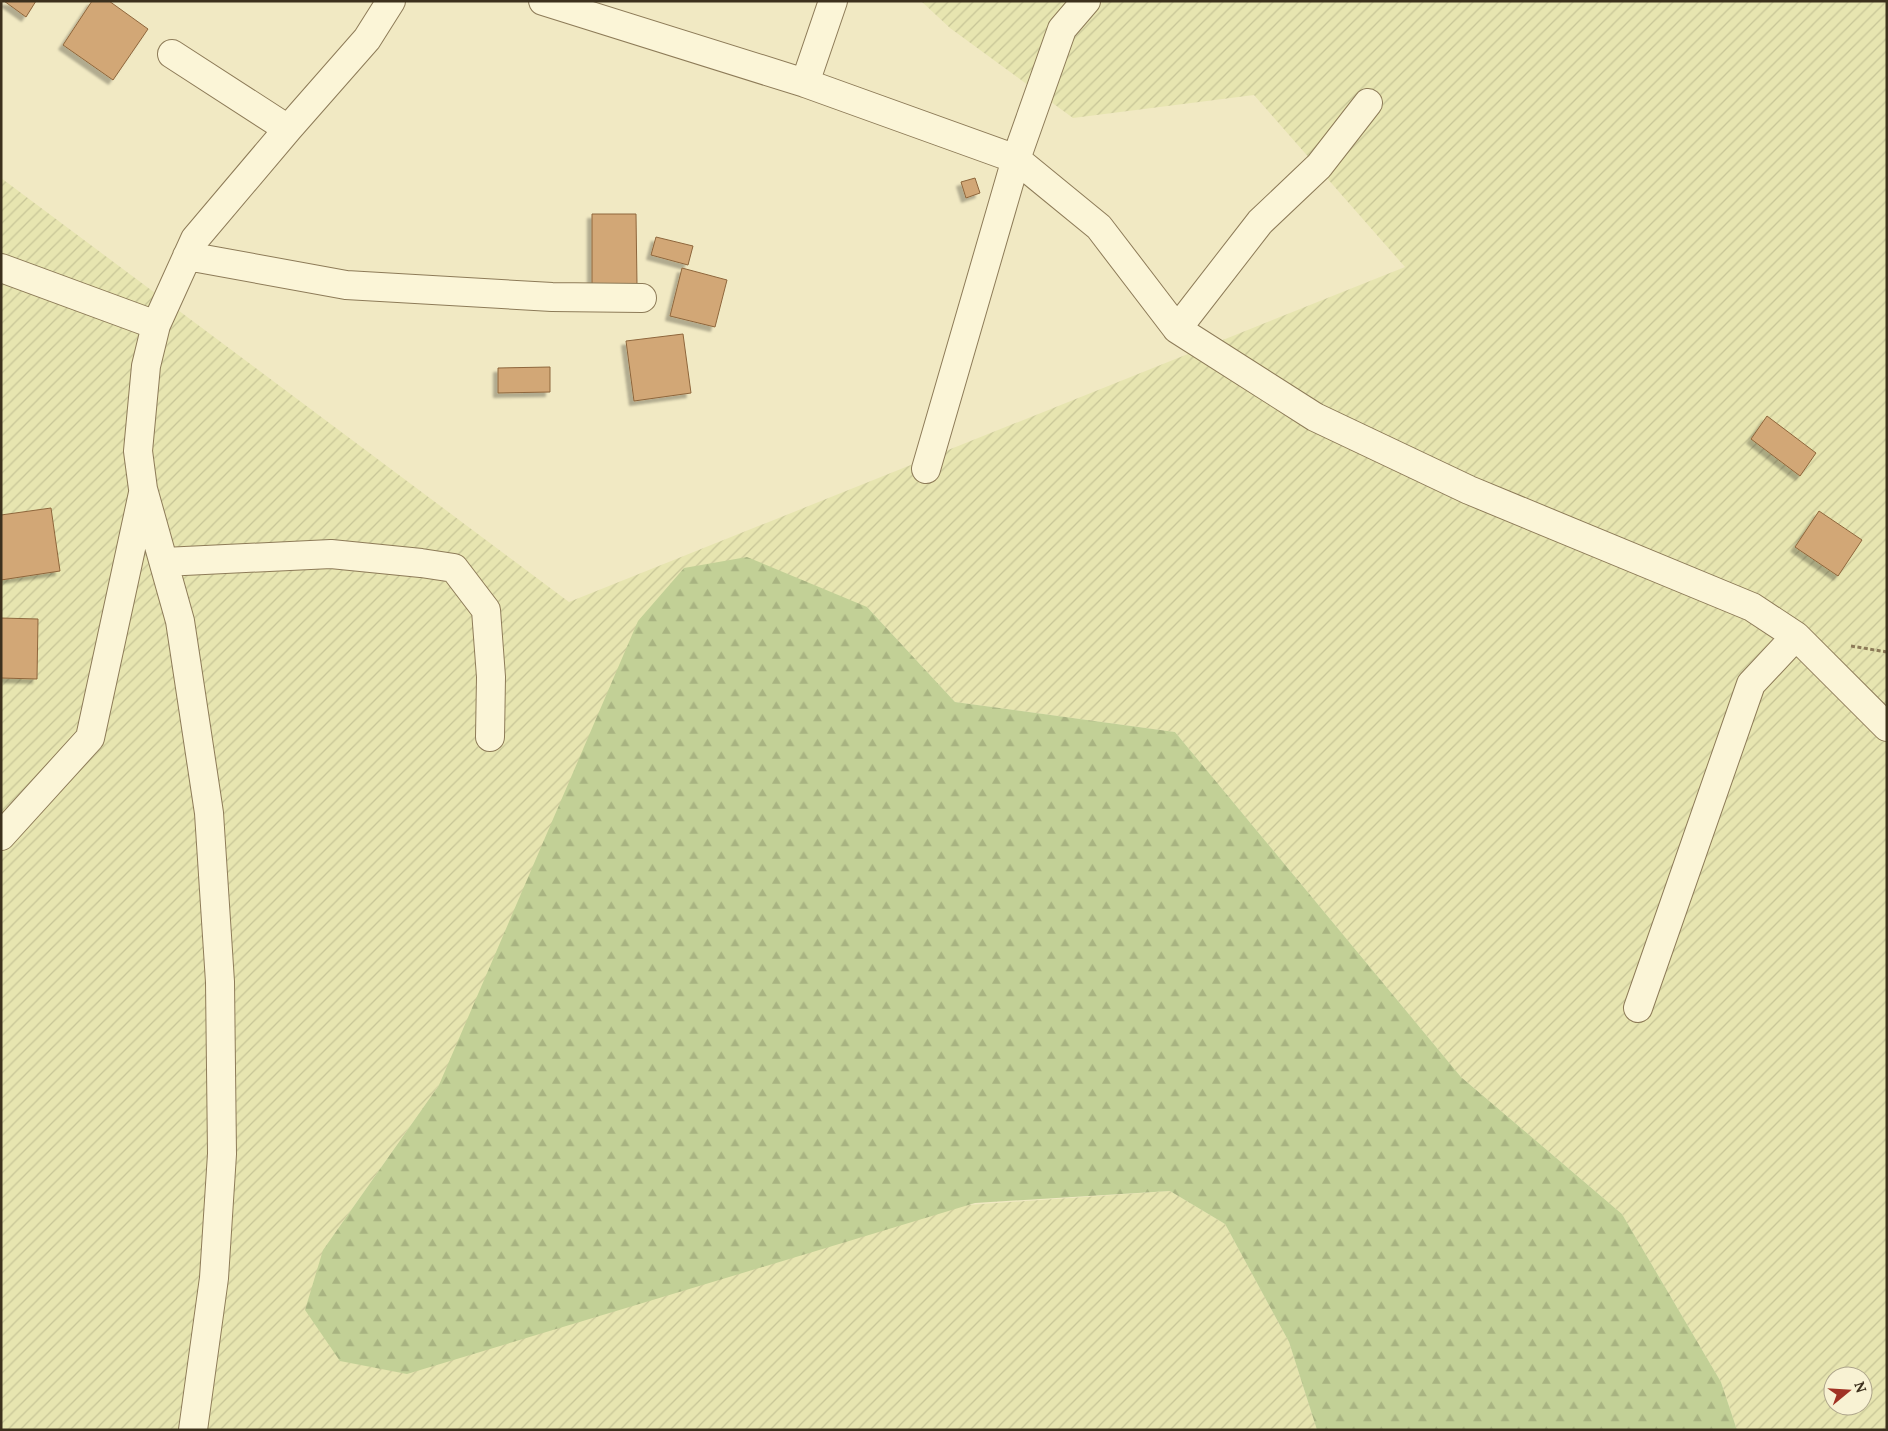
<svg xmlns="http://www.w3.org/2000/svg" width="1888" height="1431" viewBox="0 0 1888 1431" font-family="Lora,serif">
<defs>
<pattern id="farmland-furrows" width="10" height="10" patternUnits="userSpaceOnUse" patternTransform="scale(1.25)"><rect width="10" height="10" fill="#e7e5b0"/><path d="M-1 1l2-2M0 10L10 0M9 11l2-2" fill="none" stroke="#c7c597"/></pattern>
<pattern id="forest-firs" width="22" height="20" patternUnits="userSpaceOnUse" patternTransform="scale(1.25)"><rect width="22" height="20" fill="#c2d096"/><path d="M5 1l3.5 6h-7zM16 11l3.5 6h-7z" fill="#a8b381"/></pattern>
<filter id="shadow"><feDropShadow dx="-4.5" dy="4.5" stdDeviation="1" flood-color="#0004"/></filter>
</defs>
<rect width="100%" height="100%" fill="#f1e9c3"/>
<!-- farmland -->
<path fill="url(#farmland-furrows)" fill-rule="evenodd" d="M921,1H1887V1430H1737L1721,1382L1622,1214L1461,1077L1175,732L955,702L867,607L439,1085L323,1250L1170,1191L1225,1224L1289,1342L1317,1430H1V178L569,602L1405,267L1254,95L1073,118L950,28ZM1833,1376H1863V1406H1833Z"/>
<!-- forest -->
<path fill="url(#forest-firs)" d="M747,557L867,607L955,702L1175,732L1461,1077L1622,1214L1721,1382L1737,1430H1317L1289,1342L1225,1224L1170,1191L975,1203L407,1374L340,1361L305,1310L323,1250L439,1085L638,621L684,568Z"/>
<!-- building -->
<path fill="#d2a776" stroke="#8e663c" filter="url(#shadow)" d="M4,1H36L26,17Z
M92,1H109L148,29L113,80L63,45Z
M975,178L980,193L966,198L961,182Z
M592,214H636L637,285H592Z
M656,237L693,246L688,265L651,255Z
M682,268L727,280L715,327L670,316Z
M683,334L691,393L634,401L626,341Z
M550,367V392L498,393V368Z
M1767,416L1816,453L1800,476L1751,439Z
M51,508L60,571L1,580V515Z
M1819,511L1862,540L1838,576L1795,547Z
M1,618L38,619L37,679L1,678Z"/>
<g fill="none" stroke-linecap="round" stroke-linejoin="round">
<!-- street casing -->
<g stroke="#8d7b58" stroke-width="30">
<path id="street" d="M543,1L805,83L1016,159L1099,227L1177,329L1315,417L1469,490L1752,607L1796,636L1751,684L1638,1008
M172,54L288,129
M805,83L833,1
M187,256L346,285L552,297L642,298
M1,268L156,325
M1177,329L1260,222L1319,166L1368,103
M926,469L1016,159L1062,29L1086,1
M164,562L331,554L421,563L454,568L486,610L491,677L490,737
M1796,636L1887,727
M1,836L90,738L143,493
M193,1430L214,1278L222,1154L220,982L209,813L180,621L143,489L138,451L146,366L156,325L195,239L288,129L367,39L391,1"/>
</g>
<!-- path -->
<path stroke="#8d7b58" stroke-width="3" stroke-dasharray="4 2.5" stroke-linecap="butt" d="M1851,646L1887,652"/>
<!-- street -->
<use href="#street" stroke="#fbf5d7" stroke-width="28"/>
</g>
<!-- border -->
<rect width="1888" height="1431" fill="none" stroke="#3c301d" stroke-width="5"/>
<!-- north arrow -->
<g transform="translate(1848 1391) rotate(72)"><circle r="24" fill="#f8f2d3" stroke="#ada48a"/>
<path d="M0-4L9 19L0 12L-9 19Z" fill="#a03224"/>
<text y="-8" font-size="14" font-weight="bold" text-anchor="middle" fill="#3c301d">N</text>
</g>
</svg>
